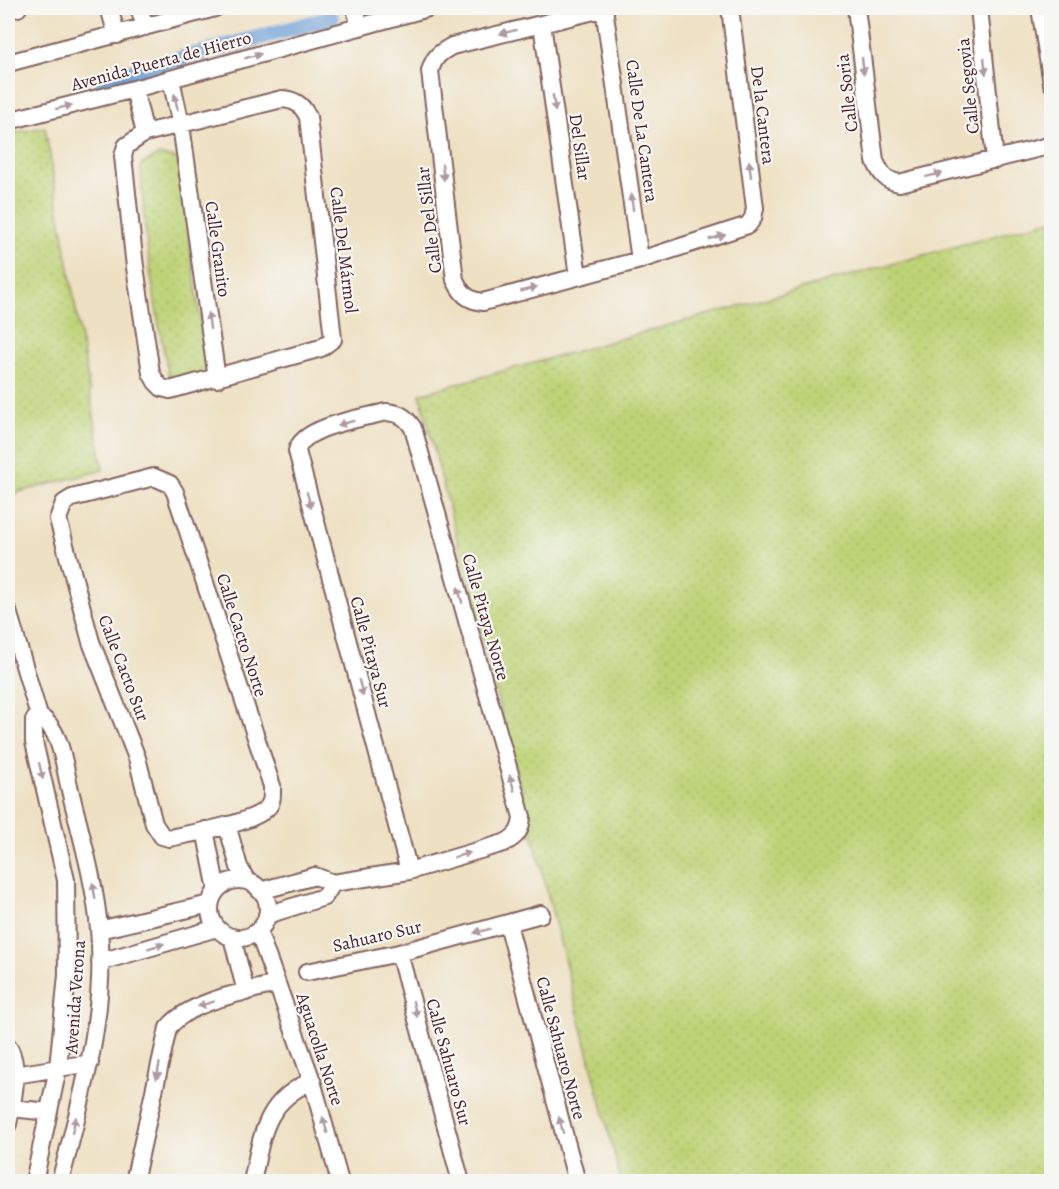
<svg xmlns="http://www.w3.org/2000/svg" width="1059" height="1189" viewBox="0 0 1059 1189" font-family="Alegreya,serif">
<defs>
<pattern id="green-dots" width="8" height="8" patternUnits="userSpaceOnUse" patternTransform="scale(1.5)"><rect width="8" height="8" fill="#bed377"/><path d="M2 2h.1M6 6h.1" fill="none" stroke="#a5b567" stroke-width="1.8" stroke-linecap="round"/></pattern>
</defs>
<rect width="100%" height="100%" fill="#f6f6f2"/>
<filter id="ink" filterUnits="userSpaceOnUse"><feTurbulence type="fractalNoise" baseFrequency=".0167" numOctaves="2"/><feDisplacementMap in="SourceGraphic" scale="12" xChannelSelector="R" yChannelSelector="G"/><feConvolveMatrix kernelMatrix="1 2 1 2 8 2 1 2 1" color-interpolation-filters="sRGB"/></filter>
<filter id="wash" filterUnits="userSpaceOnUse"><feTurbulence type="fractalNoise" baseFrequency=".008" numOctaves="4" result="noise"/><feDisplacementMap in="SourceGraphic" scale="24" xChannelSelector="R" yChannelSelector="G"/><feGaussianBlur stdDeviation="1.35" result="paint"/><feColorMatrix in="noise" values="0 0 0 0 0 0 0 0 0 0 0 0 0 0 0 0 0 1.4 0 .05"/><feComposite in="paint" operator="in"/></filter>
<g filter="url(#wash)">
<rect width="100%" height="100%" fill="#eee0c2"/>
<!-- green -->
<path fill="url(#green-dots)" stroke="#847951" stroke-width="1.5" d="M45,127L103,470L8,495V134Z
M159,155L179,159L207,370L204,380L181,387L170,381C155,310 143,238 141,165Z
M1051,220V1181H621L420,394Z"/>
<g fill="none" stroke-linecap="round" stroke-linejoin="round">
<!-- canal -->
<path stroke="#6e9ed7" stroke-width="16" d="M102,80L331,18"/>
</g>
</g>
<g filter="url(#ink)">
<g fill="none" stroke-linecap="round" stroke-linejoin="round">
<!-- minor casing -->
<g stroke="#836360" stroke-width="20">
<path id="minor" d="M109,8L117,35
M139,8L145,27
M355,8L360,27
M604,8L640,260
M606,8L452,46C439,53 434,57 430,71L455,280C462,294 467,300 483,302L640,260L748,225L753,218L755,208L730,8
M856,8L875,161C881,174 885,180 899,183L1052,145
M979,8L995,160
M1040,8L1052,84
M8,10L18,8
M542,24L578,276
M8,63L215,8
M171,79L181,125L217,379
M134,89L145,133
M282,99C296,100 302,105 308,117L333,339L321,348L170,390L162,388L156,382L151,373L135,267L123,156L126,146L145,133Z
M8,121L134,89L428,8
M154,477L170,484L175,492L272,786C272,795 273,803 266,809C250,824 193,833 169,838L162,836L154,824L137,758L91,642L58,519L64,503L72,498Z
M8,611L39,716C62,729 64,767 70,790C81,836 95,882 99,929C107,1015 81,1100 60,1182
M227,825L239,867L247,881
M205,830L217,890
M210 909a29 29 0 1 1 58 0a29 29 0 1 1-58 0Z
M260,891L315,876L333,883L409,871L504,843C516,837 521,831 522,817L413,428C406,417 400,413 386,412C364,418 302,426 297,451L409,871
M267,915L324,897L333,883
M508,924L577,1182
M99,930L210,904
M258,931L312,1081L340,1182
M232,937L246,992
M399,953L461,1182
M100,962L217,928
M307,972L399,953L541,914
M8,1046C21,1068 13,1100 8,1124
M15,1075L90,1063
M11,1108L49,1112
M34,1182L58,1068L67,975L66,880L34,742V720L39,716
M134,1182L168,1028C189,1001 244,992 277,984
M252,1182C262,1136 264,1101 312,1081"/>
</g>
<!-- minor -->
<use href="#minor" stroke="#fff" stroke-width="16"/>
</g>
<!-- one-way arrows -->
<defs><path id="oneway-solid" d="M-6-.8H1V-3.2L6.5 0L1 3.2V.8H-6Z" transform="scale(1.5)"/></defs>
<g fill="#ae9aa0">
<use href="#oneway-solid" transform="translate(508 32) rotate(166)"/>
<use href="#oneway-solid" transform="translate(253 56) rotate(-15)"/>
<use href="#oneway-solid" transform="translate(863 66) rotate(83)"/>
<use href="#oneway-solid" transform="translate(985 66) rotate(84)"/>
<use href="#oneway-solid" transform="translate(176 102) rotate(-102)"/>
<use href="#oneway-solid" transform="translate(554 103) rotate(82)"/>
<use href="#oneway-solid" transform="translate(64 107) rotate(-14)"/>
<use href="#oneway-solid" transform="translate(750 169) rotate(-97)"/>
<use href="#oneway-solid" transform="translate(443 172) rotate(83)"/>
<use href="#oneway-solid" transform="translate(934 175) rotate(-14)"/>
<use href="#oneway-solid" transform="translate(632 202) rotate(-98)"/>
<use href="#oneway-solid" transform="translate(717 237) rotate(-17)"/>
<use href="#oneway-solid" transform="translate(529 289) rotate(-16)"/>
<use href="#oneway-solid" transform="translate(209 321) rotate(-98)"/>
<use href="#oneway-solid" transform="translate(346 423) rotate(165)"/>
<use href="#oneway-solid" transform="translate(309 500) rotate(75)"/>
<use href="#oneway-solid" transform="translate(460 595) rotate(-106)"/>
<use href="#oneway-solid" transform="translate(361 688) rotate(75)"/>
<use href="#oneway-solid" transform="translate(41 771) rotate(77)"/>
<use href="#oneway-solid" transform="translate(512 783) rotate(-106)"/>
<use href="#oneway-solid" transform="translate(462 855) rotate(-16)"/>
<use href="#oneway-solid" transform="translate(94 891) rotate(-100)"/>
<use href="#oneway-solid" transform="translate(482 931) rotate(165)"/>
<use href="#oneway-solid" transform="translate(156 946) rotate(-16)"/>
<use href="#oneway-solid" transform="translate(206 1004) rotate(163)"/>
<use href="#oneway-solid" transform="translate(415 1009) rotate(75)"/>
<use href="#oneway-solid" transform="translate(158 1071) rotate(101)"/>
<use href="#oneway-solid" transform="translate(74 1125) rotate(-76)"/>
<use href="#oneway-solid" transform="translate(325 1125) rotate(-106)"/>
<use href="#oneway-solid" transform="translate(561 1125) rotate(-105)"/>
</g>
</g>
<g text-anchor="middle" stroke-width="4.5" stroke-linejoin="round" paint-order="stroke">
<!-- street labels -->
<g font-size="18" fill="#4a1f2b" stroke="#f6f6f2">
<text transform="translate(161 61) rotate(-15)" y="6">Avenida Puerta de Hierro</text>
<text transform="translate(968 86) rotate(-96)" y="6">Calle Segovia</text>
<text transform="translate(847 93) rotate(-97)" y="6">Calle Soria</text>
<text transform="translate(763 115) rotate(83)" y="6">De la Cantera</text>
<text transform="translate(642 131) rotate(82)" y="6">Calle De La Cantera</text>
<text transform="translate(580 147) rotate(82)" y="6">Del Sillar</text>
<text transform="translate(429 220) rotate(-97)" y="6">Calle Del Sillar</text>
<text transform="translate(218 249) rotate(82)" y="6">Calle Granito</text>
<text transform="translate(344 250) rotate(83)" y="6">Calle Del Mármol</text>
<text transform="translate(486 617) rotate(74)" y="6">Calle Pitaya Norte</text>
<text transform="translate(242 635) rotate(72)" y="6">Calle Cacto Norte</text>
<text transform="translate(371 652) rotate(75)" y="6">Calle Pitaya Sur</text>
<text transform="translate(124 668) rotate(69)" y="6">Calle Cacto Sur</text>
<text transform="translate(377 936) rotate(-13)" y="6">Sahuaro Sur</text>
<text transform="translate(75 997) rotate(-86)" y="6">Avenida Verona</text>
<text transform="translate(561 1048) rotate(75)" y="6">Calle Sahuaro Norte</text>
<text transform="translate(320 1049) rotate(72)" y="6">Aguacolla Norte</text>
<text transform="translate(449 1062) rotate(75)" y="6">Calle Sahuaro Sur</text>
</g>
</g>
<!-- margin -->
<rect width="1059" height="1189" fill="none" stroke="#f6f6f2" stroke-width="30"/>
</svg>
